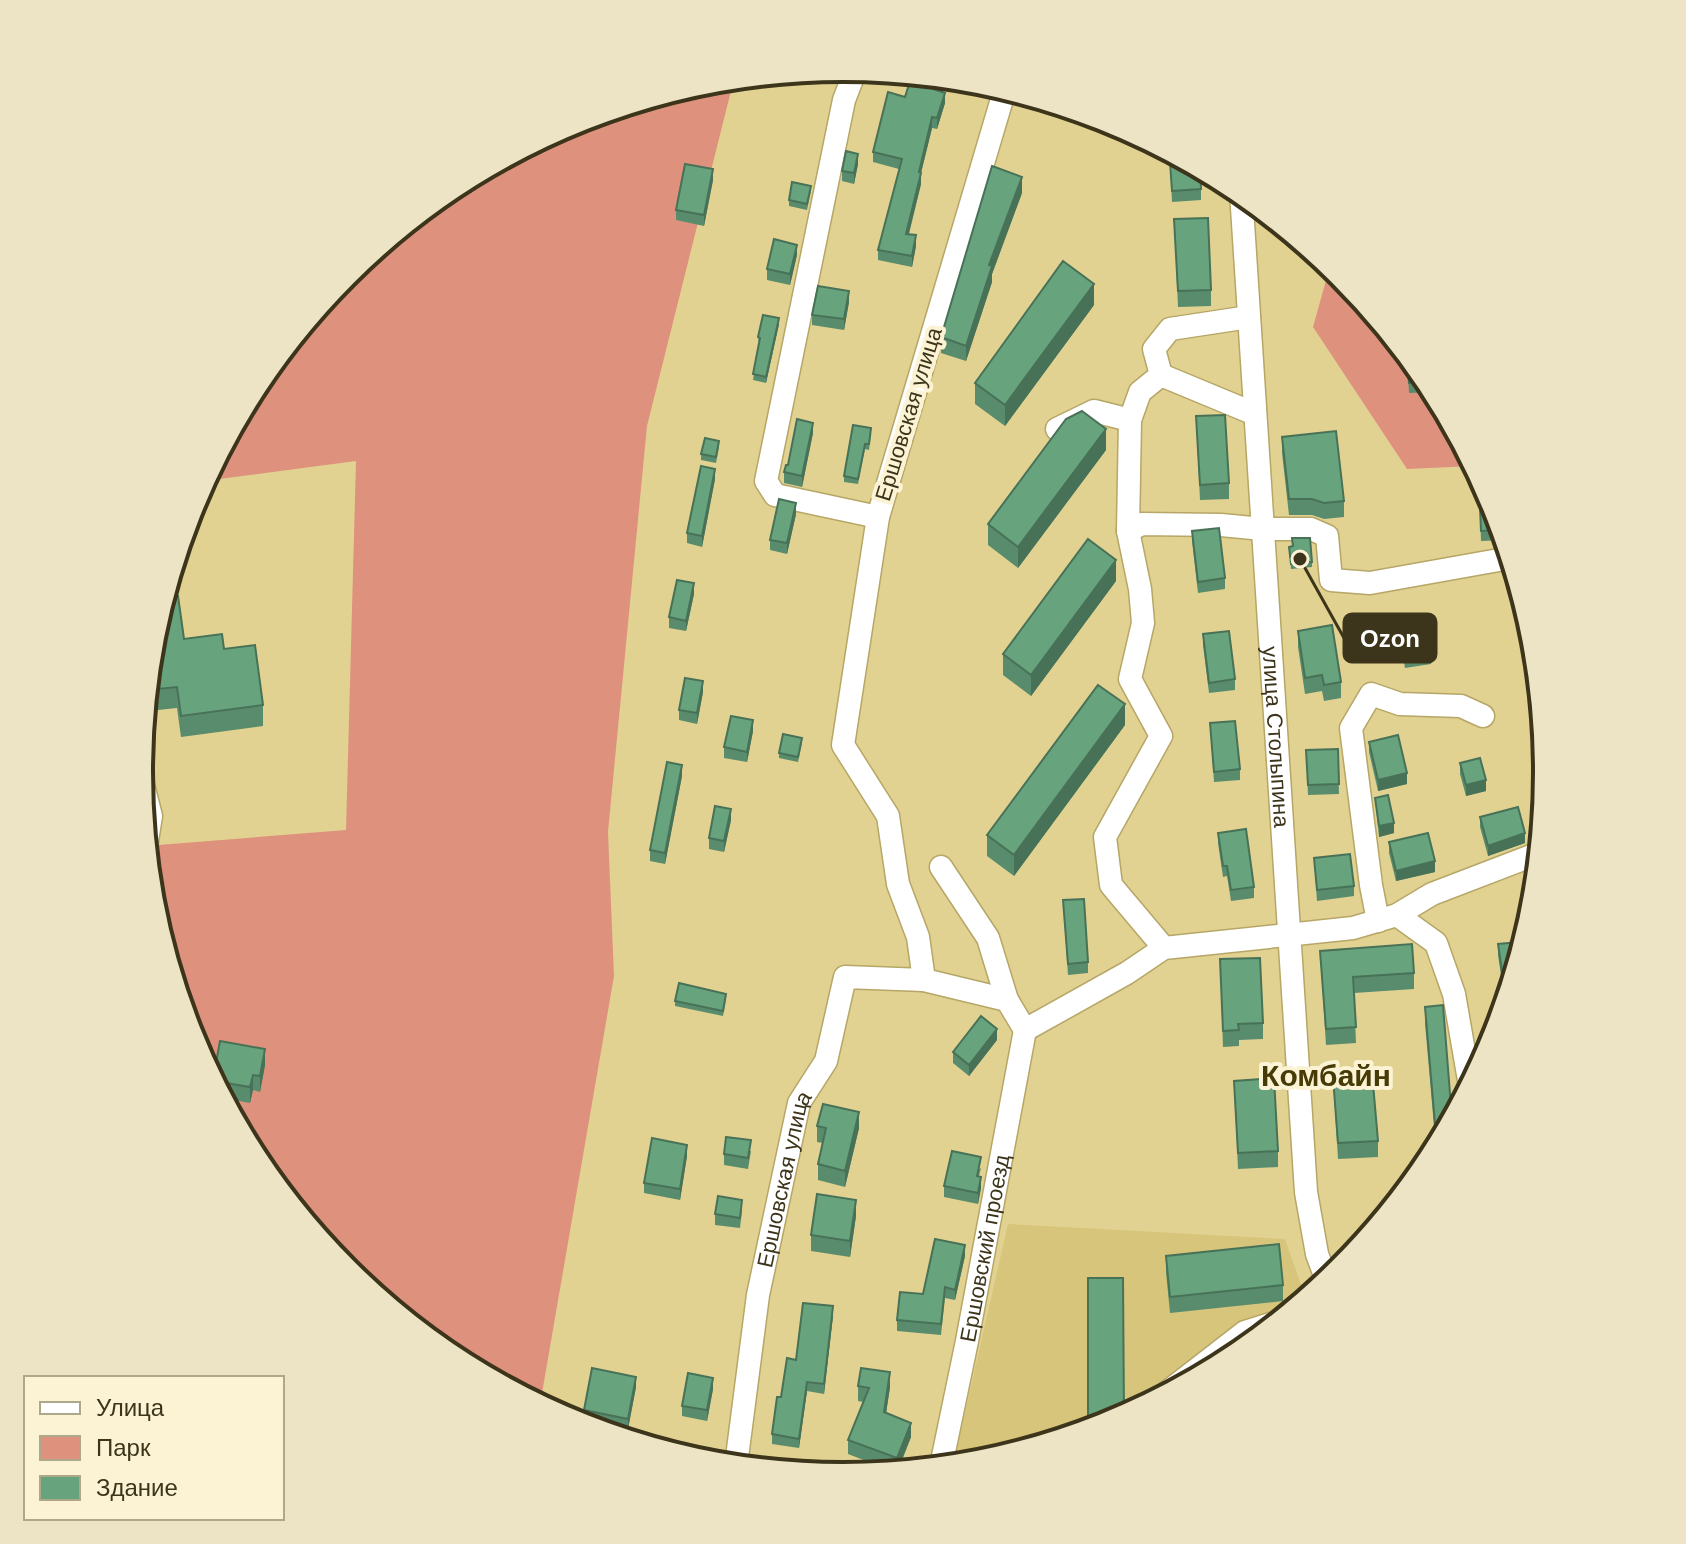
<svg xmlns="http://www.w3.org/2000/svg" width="1686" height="1544" viewBox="0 0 1686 1544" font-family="Arial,sans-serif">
<rect width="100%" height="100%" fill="#e2d291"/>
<!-- built -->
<path fill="#d8c57c" d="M1008,1224L1285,1239L1306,1299L1234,1358L1112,1423L980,1463L953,1465Z"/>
<!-- green -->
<path fill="#de927e" d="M734,79L647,426L608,832L614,976L540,1405L452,1357L345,1269L257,1163L192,1041L152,909L146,846L346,830L356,461L204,481L258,380L346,274L452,186L574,121L706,81Z
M1330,266L1341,275L1429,381L1474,466L1407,469L1313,327Z"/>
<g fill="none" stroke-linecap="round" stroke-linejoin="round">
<!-- minor casing -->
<g stroke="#b6a667" stroke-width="25">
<g id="minor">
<path d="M856,69L844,100L766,481L775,495L878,517"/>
<path d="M1005,89L878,517L843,745L888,816L898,884L918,937L924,980L1007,1000L1025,1030"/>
<path id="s1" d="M1241,192L1306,1192L1317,1254L1327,1281"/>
<path d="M1161,375L1154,349L1170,329L1249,317"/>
<path d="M1057,429L1094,411L1130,420"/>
<path d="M1128,531L1142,524L1221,525L1263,529H1311L1327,536L1331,580L1370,583L1510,558"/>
<path d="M139,770L151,816L146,847"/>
<path d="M941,867L988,938L1007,1000"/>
<path d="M1397,915L1436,943L1454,994L1470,1086"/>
<path d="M1378,921L1371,885L1351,728L1371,694L1400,704L1461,706L1483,716"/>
<path d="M1164,948L1111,885L1105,837L1161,736L1130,679L1143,623L1140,589L1128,531L1130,420L1140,392L1161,375L1255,414"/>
<path d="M1025,1030L1127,973L1164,948L1353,928L1397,915L1432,894L1539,853"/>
<path d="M1165,1394L1245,1332L1277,1322"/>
<path id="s2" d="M736,1465L758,1295L799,1103L826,1061L845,977L924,980"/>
<path id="s3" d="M941,1466L967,1341L1025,1030"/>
</g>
</g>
<!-- minor -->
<use href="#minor" stroke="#fff" stroke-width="22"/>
</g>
<!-- wall -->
<path fill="#598c6c" d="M905,97L945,103L937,129L932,128L921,173V184L909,234L916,246L912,267L878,260V250L899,169L873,162V152Z
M1170,162L1201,189V200L1172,202Z
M858,164L854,184L842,181V171Z
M713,180L704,226L676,220V210Z
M811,191L807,210L789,206V200Z
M1022,193L992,274V282L966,361L941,353V337Z
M1174,219L1211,290V306L1178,307Z
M797,255L790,285L767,280V269Z
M849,302L844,330L812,325V315Z
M1094,305L1005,426L975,404V383Z
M779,324L766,383L753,380L759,343L758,337Z
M1407,357L1429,381L1434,392L1409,393Z
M1196,416L1229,483V499L1200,500Z
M813,433L802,487L784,483V472L788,465Z
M871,433L869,450L865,449L858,484L844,482V476Z
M1282,437L1344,501V517L1324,519L1312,515H1289L1282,453Z
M719,447L716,463L701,460V454Z
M1106,450L1018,568L988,545V524Z
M715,479L702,547L687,543V533Z
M1479,483L1494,503L1505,540L1481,541Z
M796,514L787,554L770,550V540Z
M1192,531L1225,578V589L1198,593L1192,541Z
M1289,547L1312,562V567L1291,569Z
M1116,581L1031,696L1003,675V654Z
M1520,593H1521L1534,635L1520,604Z
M694,594L686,631L669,628V617Z
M1400,626L1431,653V664L1405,668L1400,637Z
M1298,631L1341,682V698L1324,701L1322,691L1305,694L1298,647Z
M153,634L184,639L263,705V726L181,737L177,708L158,710L151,654Z
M1203,634L1235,679V690L1209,693L1203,645Z
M703,692L697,724L679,720V710Z
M1210,723L1240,769V780L1214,782Z
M1125,725L1014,876L987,856V835Z
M753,731L747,762L724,758V747Z
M1369,742L1407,784L1378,791L1369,752Z
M802,743L798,762L779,758V753Z
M1338,749L1339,794L1308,795L1306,750Z
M1460,763L1486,791L1466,796L1460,774Z
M682,776L665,864L650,861V850Z
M1375,798L1394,833L1379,837Z
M1480,817L1525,843L1488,856L1480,827Z
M731,820L724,852L709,849V838Z
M1218,833L1254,887V898L1231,901L1227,876L1223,877L1218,843Z
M1389,842L1435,872L1396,881L1389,853Z
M1314,858L1354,886V896L1317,901Z
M1063,900L1088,962V973L1068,975Z
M1498,944L1520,953L1507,995L1504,996L1498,955Z
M1320,951L1414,973V989L1354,993L1356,1043L1326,1045Z
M1220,959L1263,1023V1039L1239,1040V1046L1223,1047Z
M726,999L723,1016L675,1006V1001Z
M1425,1007L1452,1119L1436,1149L1425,1023Z
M997,1040L969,1076L953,1063V1052Z
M265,1065L260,1092L253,1090L250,1103L223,1098L213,1079Z
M1357,1075L1378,1141V1157L1338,1159L1333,1077Z
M1234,1081L1278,1151V1167L1238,1169Z
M817,1126L859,1128L845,1187L818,1180V1164L823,1143L817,1142Z
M751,1151L748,1169L724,1165V1154Z
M687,1156L680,1200L644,1193V1183Z
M981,1168L979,1176L981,1188L978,1204L944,1197V1186Z
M742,1210L740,1228L715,1225V1214Z
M856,1216L850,1257L811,1251V1235Z
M965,1256L955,1300L945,1298L941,1335L897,1331V1320Z
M1166,1256L1283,1285V1301L1170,1313L1166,1272Z
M833,1316L824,1394L807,1391L799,1448L772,1444V1434L781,1397L796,1360Z
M858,1386L890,1387L886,1413L911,1437L898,1471H892L848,1454V1440L863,1402L858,1401Z
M636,1387L628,1429L584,1421V1410Z
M713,1389L707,1421L682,1416V1406Z"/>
<!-- shaded-wall -->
<path fill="#487258" d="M945,93V103L937,129V118Z
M932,117V128L921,173V184L906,244V234Z
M858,154V164L854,184V173Z
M713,169V180L704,226V215Z
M1022,177V193L992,274V282L966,361V346L989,265Z
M916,235V246L912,267V256Z
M797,245V255L790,285V274Z
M1094,284V305L1005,426V405Z
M849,291V302L844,330V319Z
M779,318V324L766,383V377Z
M813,423V433L802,487V476Z
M1106,429V450L1018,568V547Z
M715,469V479L702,547V536Z
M796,503V514L787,554V543Z
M1116,560V581L1031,696V675Z
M694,583V594L686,631V621Z
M703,681V692L697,724V713Z
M1125,704V725L1014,876V855Z
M753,720V731L747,762V752Z
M682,765V776L665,864V853Z
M1407,773V784L1378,791V780Z
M1486,780V791L1466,796V785Z
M731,809V820L724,852V841Z
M1394,823V833L1379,837V826Z
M1525,833V843L1488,856V846Z
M1435,861V872L1396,881V871Z
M997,1029V1040L969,1076V1065Z
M265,1049V1065L260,1092V1076Z
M253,1075V1090L250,1103V1087Z
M859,1112V1128L845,1187V1171Z
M687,1145V1156L680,1200V1189Z
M981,1177V1188L978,1204V1193Z
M856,1200V1216L850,1257V1241Z
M965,1245V1256L955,1300V1290Z
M833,1306V1316L824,1394V1384Z
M890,1372V1387L884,1427V1412Z
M636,1377V1387L628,1429V1419Z
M713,1378V1389L707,1421V1410Z
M807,1382V1391L799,1448V1439Z
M911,1423V1437L897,1471V1458Z"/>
<!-- building -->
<path fill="#67a37d" stroke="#487258" stroke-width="2" d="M910,81L945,93L937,118L932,117L919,172L921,173L906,234L916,235L912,256L878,250L902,159L873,152L888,92L905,97Z
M846,151L858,154L854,173L842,171Z
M1187,161L1200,168L1201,189L1172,191L1170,162Z
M685,164L713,169L704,215L676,210Z
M992,166L1022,177L989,265L992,266L966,346L941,337Z
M792,182L811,186L807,204L789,200Z
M1208,218L1211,290L1178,291L1174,219Z
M774,239L797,245L790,274L767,269Z
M1063,261L1094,284L1005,405L975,383Z
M818,286L849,291L844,319L812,315Z
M763,315L779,318L766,377L753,374L760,338L758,337Z
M1407,357H1409L1429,382L1409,383Z
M1082,411L1106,429L1018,547L988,524L1066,419Z
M1225,415L1229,483L1200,485L1196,416Z
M797,419L813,423L802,476L784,472L786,465H788Z
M853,425L871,428L869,444H865L858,479L844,476Z
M1336,431L1344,501L1324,503L1312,499H1289L1282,437Z
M705,438L719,441L716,457L701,454Z
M701,466L715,469L702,536L687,533Z
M1479,483H1483L1494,503L1502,530L1481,531Z
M779,499L796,503L787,543L770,540Z
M1219,528L1225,578L1198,582L1192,531Z
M1292,538H1310L1312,562L1291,564L1289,547L1293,546Z
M1088,539L1116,560L1031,675L1003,654Z
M677,580L694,583L686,621L669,617Z
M178,596L184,639L222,634L224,649L255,645L263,705L181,716L177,687L158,689L152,642L153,634L164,598Z
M1332,625L1341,682L1324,685L1322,675L1305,678L1298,631Z
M1229,631L1235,679L1209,683L1203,634Z
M685,678L703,681L697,713L679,710Z
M1098,685L1125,704L1014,855L987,835Z
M731,716L753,720L747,752L724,747Z
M1235,721L1240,769L1214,772L1210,723Z
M783,734L802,738L798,757L779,753Z
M1398,735L1407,773L1378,780L1369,742Z
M1338,749L1339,784L1308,785L1306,750Z
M1480,758L1486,780L1466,785L1460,763Z
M667,762L682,765L665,853L650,850Z
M1388,795L1394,823L1379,826L1375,798Z
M715,806L731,809L724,841L709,838Z
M1518,807L1525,833L1488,846L1480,817Z
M1246,829L1254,887L1231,890L1227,866H1223L1218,833Z
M1428,833L1435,861L1396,871L1389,842Z
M1350,854L1354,886L1317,890L1314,858Z
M1084,899L1088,962L1068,964L1063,900Z
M1519,942L1520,953L1511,984L1504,985L1498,944Z
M1412,944L1414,973L1353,977L1356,1027L1326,1029L1320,951Z
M1260,958L1263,1023L1238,1024L1239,1030L1223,1031L1220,959Z
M679,983L726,994L723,1011L675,1001Z
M1443,1005L1452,1119L1437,1147L1425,1007Z
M981,1016L997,1029L969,1065L953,1052Z
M220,1041L265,1049L260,1076L253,1075L250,1087L214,1081L213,1079Z
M1372,1072L1378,1141L1338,1143L1333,1077L1357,1075V1073Z
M1274,1078L1278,1151L1238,1153L1234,1081Z
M823,1104L859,1112L845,1171L818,1164L826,1128L817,1126Z
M726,1137L751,1140L748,1158L724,1154Z
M652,1138L687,1145L680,1189L644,1183Z
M952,1151L981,1157L977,1176L981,1177L978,1193L944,1186Z
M817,1194L856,1200L850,1241L811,1235Z
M718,1196L742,1200L740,1218L715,1214Z
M935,1239L965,1245L955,1290L945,1287L941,1324L897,1320L900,1292L923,1294Z
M1279,1244L1283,1285L1170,1297L1166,1256Z
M1088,1278H1123L1124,1416L1112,1423L1088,1430Z
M803,1303L833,1306L824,1384L807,1382L799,1439L772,1434L777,1397H781L787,1358L796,1360Z
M592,1368L636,1377L628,1419L584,1410Z
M861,1368L890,1372L884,1412L911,1423L897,1458L848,1440L869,1388L858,1386Z
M688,1373L713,1378L707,1410L682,1406Z
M976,1454H1008L976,1463Z"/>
<g text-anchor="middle" stroke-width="8" stroke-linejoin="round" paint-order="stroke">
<!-- street labels -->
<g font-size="22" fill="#3c351b" stroke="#fbf3d3">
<text transform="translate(908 414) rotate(-73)" y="8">Ершовская улица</text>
<text dy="8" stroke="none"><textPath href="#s1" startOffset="546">улица Столыпина</textPath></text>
<text dy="8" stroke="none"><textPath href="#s2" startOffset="290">Ершовская улица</textPath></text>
<text dy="8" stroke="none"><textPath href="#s3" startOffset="222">Ершовский проезд</textPath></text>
</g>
<!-- district labels -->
<g font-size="30" font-weight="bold" fill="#463a06" stroke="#fbf3d3">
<text x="1326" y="1086">Комбайн</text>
</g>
</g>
<!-- crop -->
<path d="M0 0H1686V1544H0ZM153 772a690 690 0 1 1 1380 0a690 690 0 1 1-1380 0Z" fill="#ece4c4" fill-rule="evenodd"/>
<path fill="none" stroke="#3c351b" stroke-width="4" d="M153 772a690 690 0 1 1 1380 0a690 690 0 1 1-1380 0Z"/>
<!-- callouts -->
<path fill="none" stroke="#3c351b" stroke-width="3" d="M1300 559L1344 638"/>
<circle fill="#3c351b" stroke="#fbf3d3" stroke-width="3" cx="1300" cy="559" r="8"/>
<rect fill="#3c351b" stroke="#3c351b" stroke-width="3" x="1344" y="614" width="92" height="48" rx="8"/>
<g font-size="24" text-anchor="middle" font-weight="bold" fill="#fff">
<text x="1390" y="647">Ozon</text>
</g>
<!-- legend -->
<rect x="24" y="1376" width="260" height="144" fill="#fbf3d3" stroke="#afa789" stroke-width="2"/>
<rect x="40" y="1402" width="40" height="12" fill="#ffffff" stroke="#afa789" stroke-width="2"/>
<text x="96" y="1416" font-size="24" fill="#3c351b">Улица</text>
<rect x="40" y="1436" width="40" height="24" fill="#de927e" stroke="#afa789" stroke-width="2"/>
<text x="96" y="1456" font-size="24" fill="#3c351b">Парк</text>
<rect x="40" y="1476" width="40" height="24" fill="#67a37d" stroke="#afa789" stroke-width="2"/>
<text x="96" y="1496" font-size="24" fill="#3c351b">Здание</text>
</svg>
